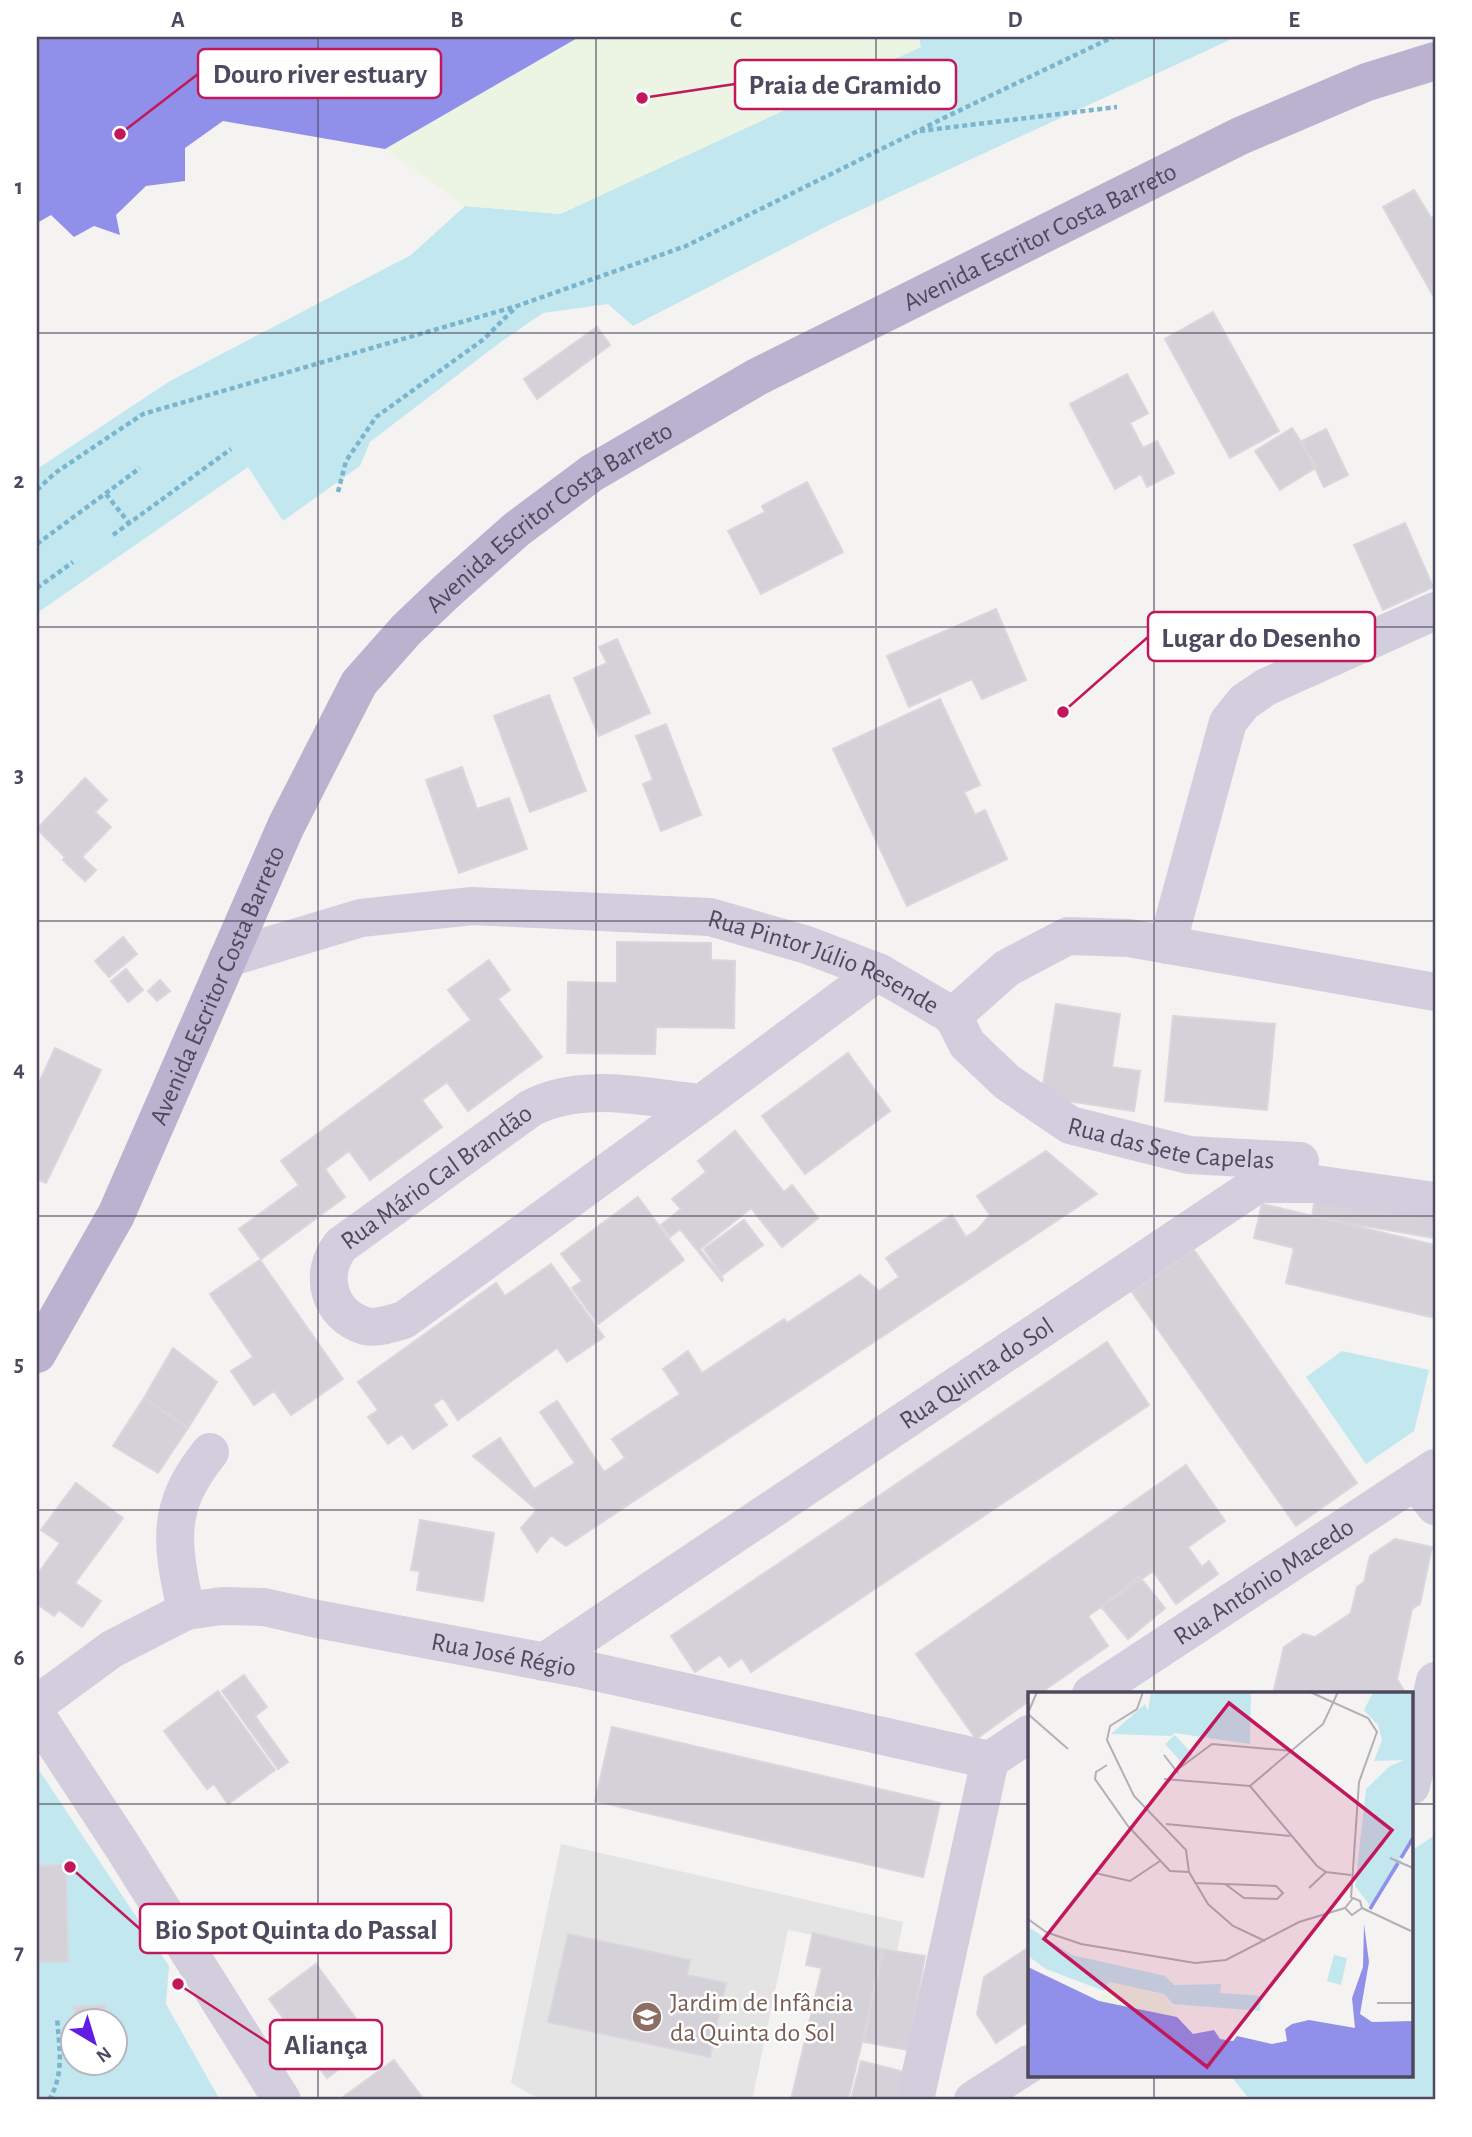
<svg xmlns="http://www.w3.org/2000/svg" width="1472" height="2137" viewBox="0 0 1472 2137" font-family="'Alegreya Sans',sans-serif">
<rect width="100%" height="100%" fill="#f4f3f1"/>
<!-- education -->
<path fill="#e5e4e4" d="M561,1844L903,1922L897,1952L788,1930L752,2100H541L511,2083Z"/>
<!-- green -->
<path fill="#c2e7ef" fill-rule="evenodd" d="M919,37H1236L835,222L633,326L608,304L543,313L502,341L370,442L360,466L283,521L248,467L37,613V469L170,381L411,255L465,206L560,214L920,47Z
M1342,1351L1429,1370L1414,1431L1366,1464L1306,1377Z
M37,1767L169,1966L166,2004L220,2100H37ZM74,2022H116V2064H74Z
M1435,1835V2100H1250L1231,2076H1411V1851Z"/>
<!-- sand -->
<path fill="#ecf4e3" d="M579,37H919L921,47L560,214L465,206L385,149Z"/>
<!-- water -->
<path fill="#9090eb" d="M37,37H579L385,149L223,121L185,148V181L146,186L116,215L120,235L94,226L74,237L51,215L37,223Z"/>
<!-- building -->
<path fill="#d4d1d9" stroke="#d9d6dd" stroke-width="2" d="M1414,190L1431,218L1435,216V299L1383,207Z
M1213,312L1279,431L1230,458L1165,339Z
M597,327L610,345L537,399L524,379Z
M1127,374L1148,413L1130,423L1143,448L1157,441L1174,473L1147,487L1141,474L1115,489L1070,404Z
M1292,428L1317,467L1280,490L1255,451Z
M1326,429L1348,475L1324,487L1302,441Z
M807,482L843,552L761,594L728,531L765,512L762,506Z
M1405,523L1433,587L1383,610L1354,545Z
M996,609L1026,680L982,699L972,679L909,707L887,656Z
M617,639L650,713L599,736L574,678L607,663L599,647Z
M549,695L586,791L530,812L494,716Z
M940,699L980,785L964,792L975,815L985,810L1007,859L907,906L833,749Z
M666,724L701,815L661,831L643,784L653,780L636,736Z
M462,767L477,809L509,798L527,849L459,873L426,780Z
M85,778L107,800L95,812L111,827L82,857L96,870L85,881L63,860L65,857L37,829Z
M123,937L137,954L109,977L95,961Z
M617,942L711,943V960L735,961L734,1028L656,1027L655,1054L567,1053L568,982L617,983Z
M489,960L510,990L498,999L542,1057L468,1111L447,1082L422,1100L442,1127L370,1180L349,1151L325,1169L345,1197L261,1259L239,1229L299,1185L281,1161L471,1020L448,990Z
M126,969L143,990L128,1002L111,981Z
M160,980L170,991L157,1001L148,991Z
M1056,1004L1120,1014L1112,1067L1140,1071L1134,1111L1041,1097Z
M1173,1016L1275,1024L1267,1110L1165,1101Z
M55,1048L101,1070L46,1183L37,1179V1087Z
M848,1053L890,1111L805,1174L762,1116Z
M735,1131L784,1192L792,1185L818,1218L782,1247L751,1208L700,1249L723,1279L722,1281L680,1229L670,1237L661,1225L681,1209L672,1199L706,1172L698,1161Z
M1046,1151L1097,1194L566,1546L551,1535L537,1552L521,1528L537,1510L473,1456L500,1438L534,1489L575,1463L540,1412L557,1401L604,1472L625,1458L612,1439L680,1394L663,1369L688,1351L702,1373L784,1319L787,1323L860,1275L879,1291L899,1277L886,1258L952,1215L966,1237L978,1229L990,1215L977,1196Z
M638,1197L684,1260L598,1324L572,1288L582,1281L561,1254Z
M1315,1198L1435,1218V1238L1312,1217Z
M1262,1204L1435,1245V1318L1286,1283L1294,1248L1254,1238Z
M744,1220L763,1245L722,1275L704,1249Z
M1194,1250L1357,1483L1296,1526L1132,1292Z
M260,1260L343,1379L291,1415L274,1391L254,1405L231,1371L253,1357L210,1294Z
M551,1264L604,1337L567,1362L557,1348L458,1420L443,1398L433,1405L447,1425L413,1449L402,1434L388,1444L368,1417L378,1410L358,1382L496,1283L505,1296Z
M1107,1342L1149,1405L751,1672L742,1658L729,1667L720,1655L695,1672L671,1636Z
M173,1348L217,1382L188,1428L144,1398Z
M144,1398L188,1428L158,1473L113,1446Z
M1186,1465L1225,1521L1188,1547L1202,1567L1209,1561L1218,1574L1176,1604L1153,1571L1088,1616L1108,1646L1039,1694H1029V1701L976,1739L916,1654Z
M76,1483L123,1518L75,1583L101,1601L82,1627L59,1610L54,1616L37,1604V1575L60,1543L41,1530Z
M420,1520L494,1533L483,1601L417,1590L420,1571L411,1570Z
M1395,1539L1432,1547L1420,1604L1412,1609L1397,1679L1406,1694H1273L1284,1647L1303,1634L1315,1637L1351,1613L1357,1587L1364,1582L1370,1556Z
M1139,1576L1165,1608L1128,1639L1101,1607Z
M244,1675L267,1707L255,1716L288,1762L278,1769L222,1691Z
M218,1691L275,1770L228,1804L214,1784L207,1789L164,1731Z
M612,1727L940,1803L923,1877L595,1801Z
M66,1865L68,1962H37V1866Z
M813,1933L884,1950L848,2100H791L822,1968L806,1965Z
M568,1934L690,1960L687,1975L726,1983L710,2057L548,2022Z
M1029,1947V2021L996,2043L977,2014L984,1977Z
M881,1949L925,1956L908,2050L864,2042Z
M316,1964L374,2043L327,2078L269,1999Z
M105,2005L106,2022H75L74,2007Z
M394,2060L424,2100H339Z
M861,2061L904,2072L897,2100H851Z"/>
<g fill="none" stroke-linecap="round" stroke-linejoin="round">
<!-- path -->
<path stroke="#7ab5cd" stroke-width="4.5" stroke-dasharray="5 3.5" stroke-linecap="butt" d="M920,131L1117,107
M37,490L55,473L143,414L517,306L686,246L950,115L1113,37
M338,492L346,461L376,417L484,339L516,307
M106,494L129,523
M113,535L231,449
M37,544L140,468
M37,588L73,562
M49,2100C65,2073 59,2047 57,2017"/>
<!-- minor -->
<g stroke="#d2cede" stroke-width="38">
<path d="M1167,945L1228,722L1244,702L1266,687L1435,611"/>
<path id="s1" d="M228,958L361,918L472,906L710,917L807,945L878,972L953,1016L1007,968L1068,936L1129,938L1435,992"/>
<path id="s2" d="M953,1016L967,1044L1007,1082L1070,1125L1189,1155L1300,1161"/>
<path id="s3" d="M702,1103L404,1320C392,1323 377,1329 365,1326C328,1314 318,1274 341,1245L531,1108C583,1081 646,1098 702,1103L878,972"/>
<path d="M1415,1481L1435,1506"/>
<path d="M186,1611C172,1544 164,1509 210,1452"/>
<path id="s4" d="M544,1662L1258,1184H1315L1435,1201"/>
<path id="s5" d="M1091,1694L1435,1468"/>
<path id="s6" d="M37,1704L112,1649L186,1611L222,1606L264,1607L317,1619L578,1668L990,1760"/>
<path d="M37,1716L121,1844L282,2100"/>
<path d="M1411,1786L1435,1681"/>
<path d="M915,2100L990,1760L1029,1734"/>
<path d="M973,2100L1029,2064"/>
</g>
<!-- major -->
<path stroke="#bab2cf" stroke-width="38" id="s7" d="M37,1354L116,1215L286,826L359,683L406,630L447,591L517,529L592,473L757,377L1240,136L1367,82L1435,61"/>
</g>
<!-- grid -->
<path fill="none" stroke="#4f495f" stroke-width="2" stroke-opacity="0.55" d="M318,37V2100M596,37V2100M876,37V2100M1154,37V1694M37,333H1435M37,627H1435M37,921H1435M37,1216H1435M37,1510H1435M37,1804H1029M1411,1804H1435M1154,2076V2100"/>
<!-- icons -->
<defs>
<g id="school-disc" transform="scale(1.575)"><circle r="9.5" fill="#8d6e63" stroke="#fff"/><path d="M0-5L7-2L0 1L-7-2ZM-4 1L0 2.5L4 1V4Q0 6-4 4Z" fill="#fff"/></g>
</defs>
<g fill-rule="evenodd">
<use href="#school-disc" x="647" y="2017"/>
</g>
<g text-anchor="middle" stroke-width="5" stroke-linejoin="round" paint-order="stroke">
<!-- street labels -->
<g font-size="26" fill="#4f495f" stroke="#fff">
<text dy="9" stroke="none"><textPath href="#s7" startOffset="1566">Avenida Escritor Costa Barreto</textPath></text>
<text dy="9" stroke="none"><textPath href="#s7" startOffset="999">Avenida Escritor Costa Barreto</textPath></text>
<text dy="9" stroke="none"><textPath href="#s1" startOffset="611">Rua Pintor Júlio Resende</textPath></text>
<text dy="9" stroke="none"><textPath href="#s7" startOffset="411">Avenida Escritor Costa Barreto</textPath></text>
<text dy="9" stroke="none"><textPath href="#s2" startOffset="266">Rua das Sete Capelas</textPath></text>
<text dy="9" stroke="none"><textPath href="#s3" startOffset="626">Rua Mário Cal Brandão</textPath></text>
<text dy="9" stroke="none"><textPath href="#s4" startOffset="520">Rua Quinta do Sol</textPath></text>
<text dy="9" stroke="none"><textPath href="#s5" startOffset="206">Rua António Macedo</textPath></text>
<text dy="9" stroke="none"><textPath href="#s6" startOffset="499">Rua José Régio</textPath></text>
</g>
<!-- education labels -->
<g font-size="26" fill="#785e54" stroke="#fff" text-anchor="start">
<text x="670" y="2011">Jardim de Infância<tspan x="670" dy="30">da Quinta do Sol</tspan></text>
</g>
</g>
<!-- overview -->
<g transform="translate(1028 1692)">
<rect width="385" height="385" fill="#f4f3f1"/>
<path d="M123,0H223L222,52L147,41L143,44L83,42L117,12L120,19ZM345,0H385V143L371,167L374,169L344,216L327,194L338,97L362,74L376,68L346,69L354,48L350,33L336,18ZM147,43L165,63L155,72L137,52ZM0,235L44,263L137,284L146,293L193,292L192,301L233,304L232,319L145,312L136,302L82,290L76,299L18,277L0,264ZM306,263L319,266L313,293L299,289Z" fill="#c2e7ef"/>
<path d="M81,290L136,303L149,325L71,309Z" fill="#ecf4e3"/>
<path d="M336,232L341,270L332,322L344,330L385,329V385H0V275L71,309L149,325L165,342L186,338L192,347L205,349L209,344L244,352L259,349L257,337L264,332L281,328L327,336L324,306L335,275Z" fill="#9090eb"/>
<path fill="none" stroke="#9090eb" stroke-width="3.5" d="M373,166L385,146M342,217L370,171"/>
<path fill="none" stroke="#b2afb7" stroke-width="2" d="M115,0L109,17L82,34L79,48L106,104L158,158L161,180M282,0L340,26L349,40L331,90L323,206M0,21L9,0M0,22L40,57M136,63L150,81M79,73L68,80L67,87L100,134L142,179L161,180L180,212L205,234L237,249M149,78L184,52L264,59M136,87L222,94L295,32L310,0M222,94L289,174L298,180L323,183M138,132L262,144M362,166L385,176M67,181L102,189L132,169M166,191L197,192L216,206L249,207L255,201L248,194L197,192M281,196L298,180M317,216L325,206L332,209L334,216M317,216L324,223L334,216M334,216L383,239M0,227L18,240L53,252L167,271L198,268L271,230L317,216M349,311H385"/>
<path fill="#c2185b" fill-opacity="0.15" stroke="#c2185b" stroke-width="3.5" d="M201,11L364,138L179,375L16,247Z"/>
<rect width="385" height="385" fill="none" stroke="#4f495f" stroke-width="3.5"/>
</g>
<!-- callouts -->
<path fill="none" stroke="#c2185b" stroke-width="2.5" d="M120 134L198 74M642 98L735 84M1063 712L1148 637M70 1867L140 1929M178 1984L270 2044"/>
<g fill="#c2185b" stroke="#fff" stroke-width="2.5">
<circle cx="120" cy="134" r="7"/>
<circle cx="642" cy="98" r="7"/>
<circle cx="1063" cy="712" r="7"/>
<circle cx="70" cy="1867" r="7"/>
<circle cx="178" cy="1984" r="7"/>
</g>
<g fill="#fff" stroke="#c2185b" stroke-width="2.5">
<rect x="198" y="49" width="243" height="49" rx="7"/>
<rect x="735" y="60" width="221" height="49" rx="7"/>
<rect x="1148" y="612" width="227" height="49" rx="7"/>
<rect x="140" y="1904" width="311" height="49" rx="7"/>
<rect x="270" y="2020" width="112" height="49" rx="7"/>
</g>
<g font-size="28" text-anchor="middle" font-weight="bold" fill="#4f495f">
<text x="320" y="83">Douro river estuary</text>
<text x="845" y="94">Praia de Gramido</text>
<text x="1261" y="647">Lugar do Desenho</text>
<text x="296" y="1939">Bio Spot Quinta do Passal</text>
<text x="326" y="2054">Aliança</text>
</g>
<!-- border -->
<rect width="1472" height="2137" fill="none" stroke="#ffffff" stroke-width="77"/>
<!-- north arrow -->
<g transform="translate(94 2042) rotate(142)"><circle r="33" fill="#ffffff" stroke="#b9b6bf" stroke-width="2"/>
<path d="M0-5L12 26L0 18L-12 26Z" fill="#621de3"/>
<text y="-10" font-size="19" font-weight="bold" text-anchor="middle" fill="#4f495f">N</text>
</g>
<rect x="38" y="38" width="1396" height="2060" fill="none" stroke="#4f495f" stroke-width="2.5"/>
<g font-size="23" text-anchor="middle" font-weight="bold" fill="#4f495f">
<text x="178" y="27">A</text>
<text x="457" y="27">B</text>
<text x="736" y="27">C</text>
<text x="1015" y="27">D</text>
<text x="1294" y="27">E</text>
<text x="19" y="194">1</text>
<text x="19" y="488">2</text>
<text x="19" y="782">3</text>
<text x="19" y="1076">4</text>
<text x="19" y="1371">5</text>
<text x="19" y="1665">6</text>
<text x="19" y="1959">7</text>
</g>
</svg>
